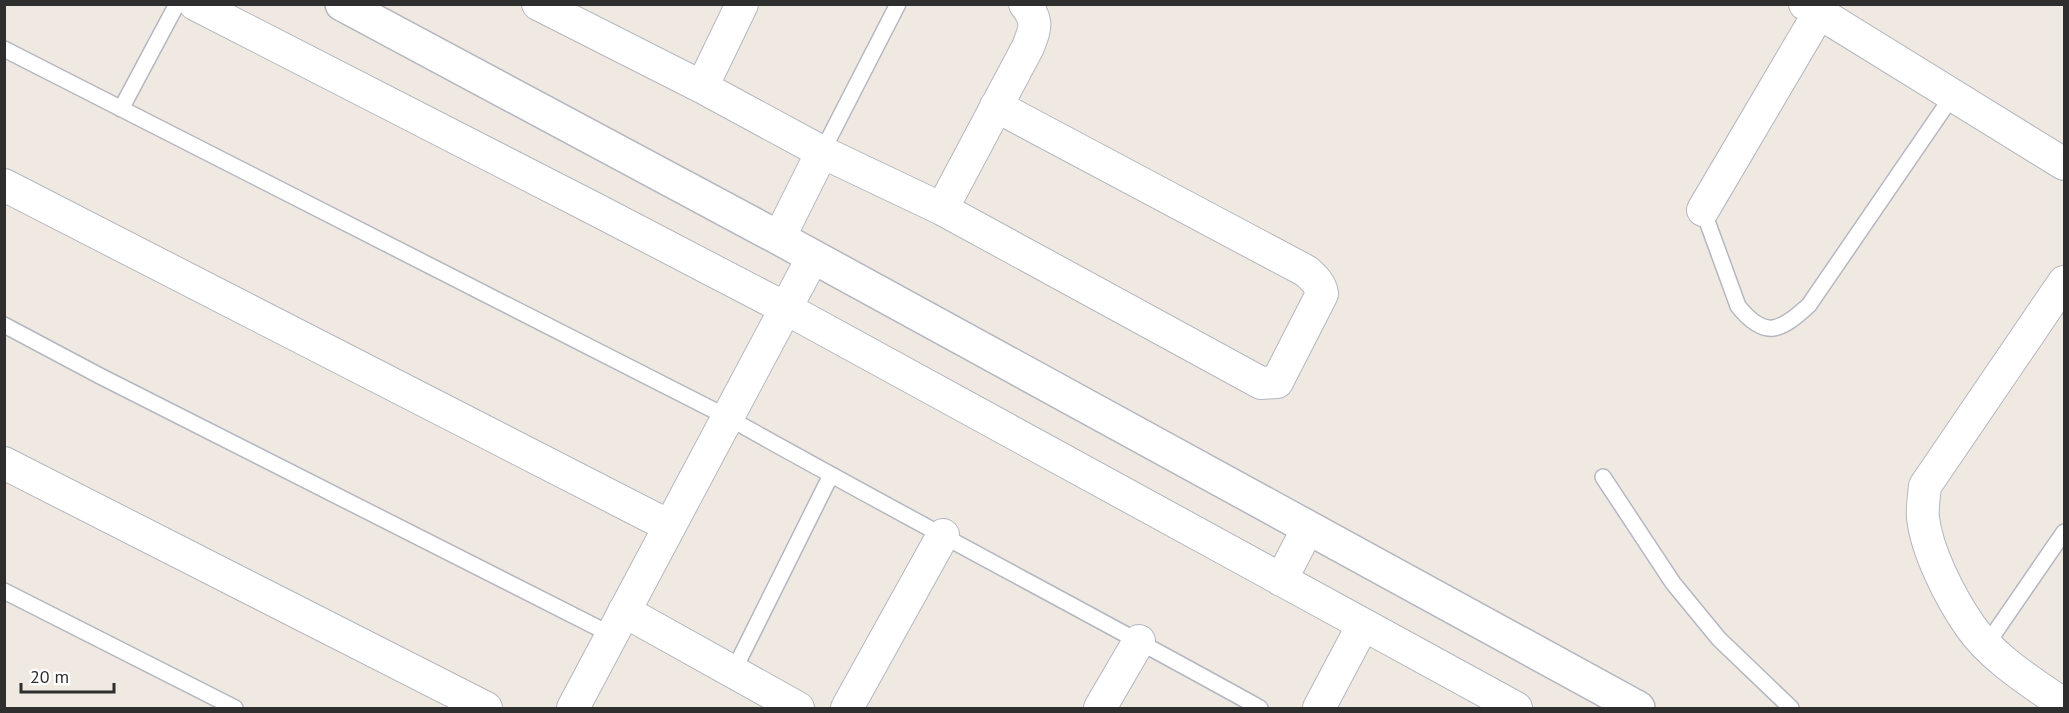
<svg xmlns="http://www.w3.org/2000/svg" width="2069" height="713" viewBox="0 0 2069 713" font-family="'PT Sans',sans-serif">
<rect width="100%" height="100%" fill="#efe9e1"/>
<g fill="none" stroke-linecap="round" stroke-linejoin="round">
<!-- lane casing -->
<g stroke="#b4b7c1" stroke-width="18">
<path id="lane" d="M4,49L727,417C903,516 1083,610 1260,708
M121,109L177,4
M822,152L898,4
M1703,210L1738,306C1765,340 1781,331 1809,305L1953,95
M4,325L100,376L612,635
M1603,477L1673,583L1719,639L1791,708
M4,591L235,708
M1987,644L2064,532
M733,672L831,475"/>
</g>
<!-- street casing -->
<g stroke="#b4b7c1" stroke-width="34">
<path id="street" d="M195,4L595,209L785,308L1516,708
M538,4L702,87L822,152L942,209L1261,383L1277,382L1322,294C1321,284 1313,277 1306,271L996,106
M1805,4L2064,164
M702,87L742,4
M4,185L669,526
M942,209L1028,47C1035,28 1039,22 1025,4
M1703,210L1819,13
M779,238L822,152
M2064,282L1925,486C1924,496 1922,507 1923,518C1927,552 1950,597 1970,626C1992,658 2033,683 2064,705
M4,463L486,708
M1281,580L1308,528
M624,611L798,708
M573,708L813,257
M847,708L943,535
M1100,708L1139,641
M1319,708L1363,625"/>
</g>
<!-- secondary casing -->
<g stroke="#b4b7c1" stroke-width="36">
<path id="secondary" d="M342,4L779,238L1638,708"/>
</g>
<!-- lane -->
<use href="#lane" stroke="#fff" stroke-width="15"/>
<!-- street -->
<use href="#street" stroke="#fff" stroke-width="32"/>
<!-- secondary -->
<use href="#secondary" stroke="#fff" stroke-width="33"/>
</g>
<!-- border -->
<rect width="2069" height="713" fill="none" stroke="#2e2e2e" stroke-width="12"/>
<!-- scale -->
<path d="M21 683v9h93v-9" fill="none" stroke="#2e2e2e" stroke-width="3"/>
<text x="30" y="683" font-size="18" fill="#2e2e2e" stroke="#ffffff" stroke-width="4.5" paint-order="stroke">20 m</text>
</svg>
